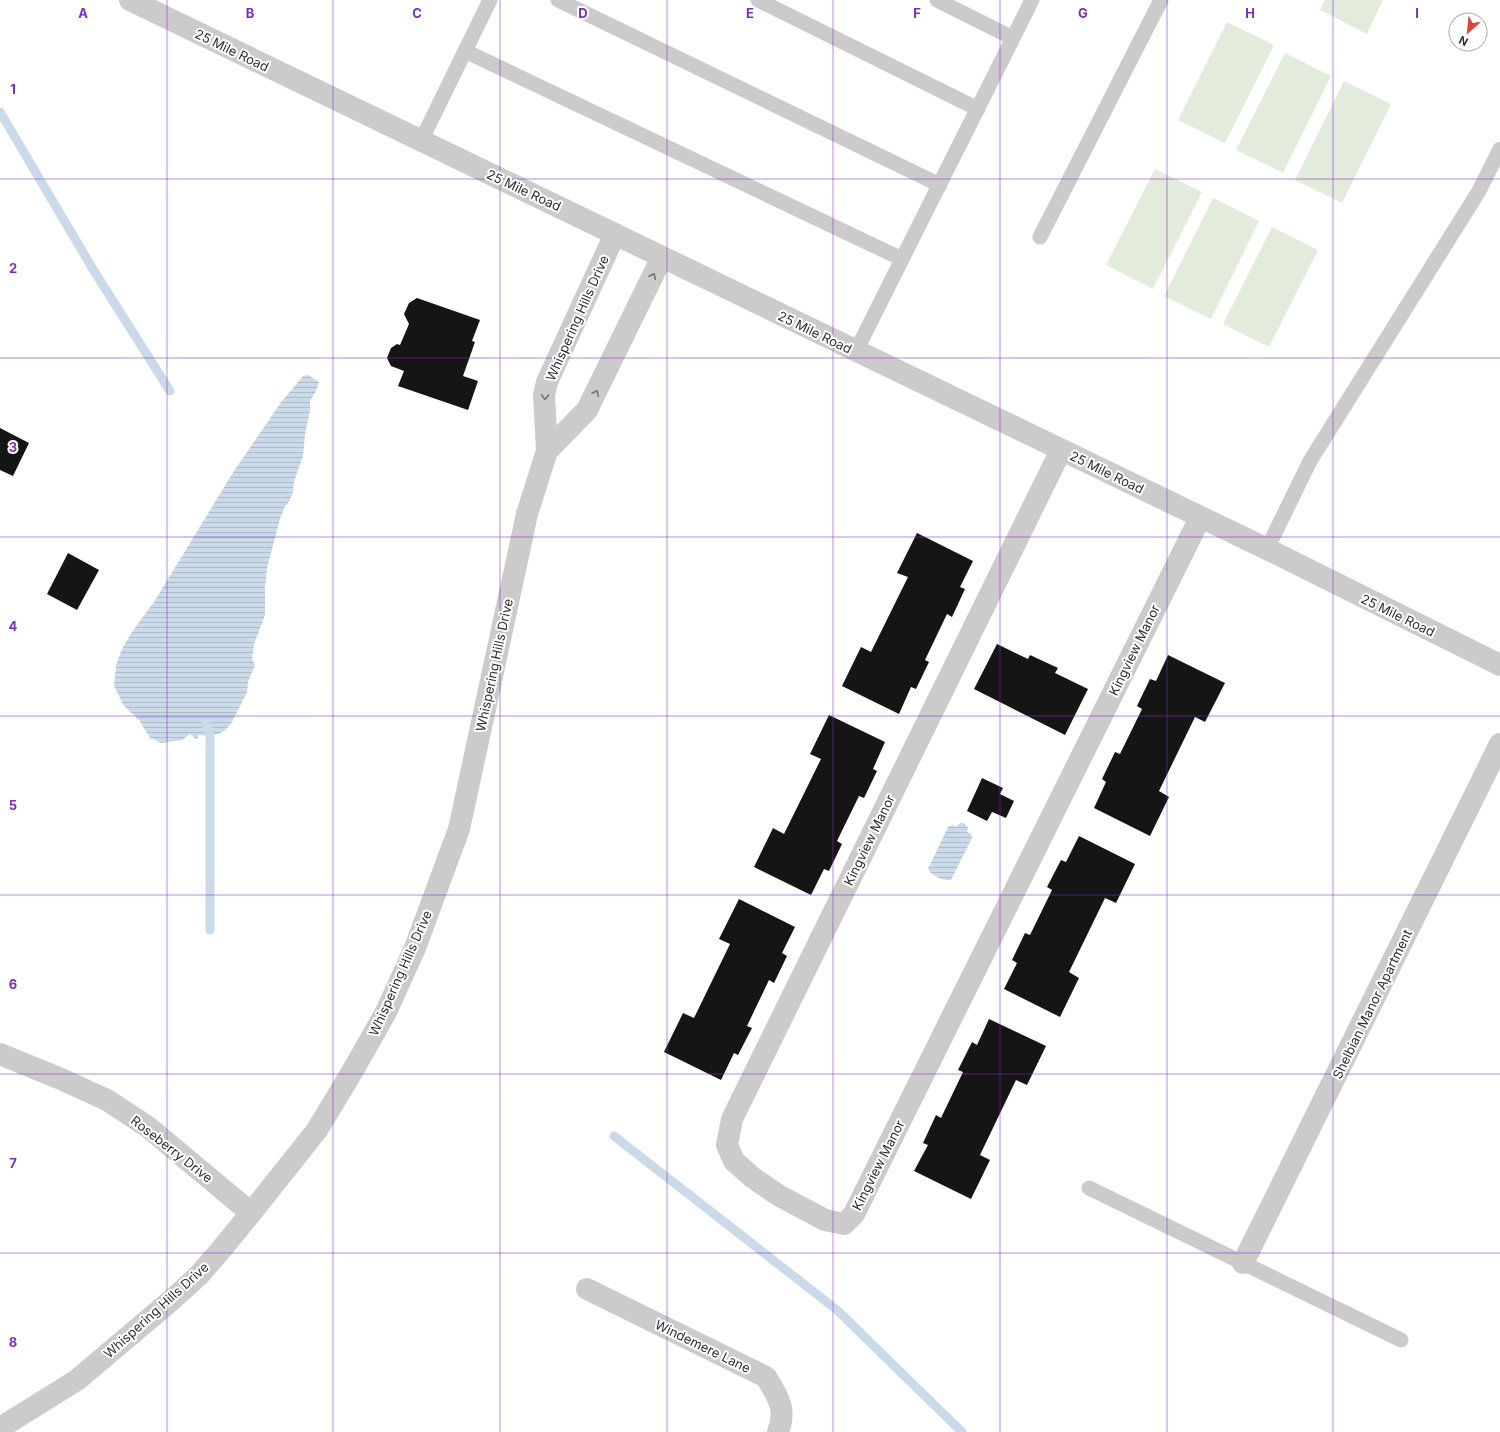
<svg xmlns="http://www.w3.org/2000/svg" width="1500" height="1432" viewBox="0 0 1500 1432" font-family="Inter,sans-serif">
<defs>
<pattern id="water-rules" width="6" height="5" patternUnits="userSpaceOnUse"><rect width="6" height="5" fill="#cadae9"/><path d="M0 2.5h6" fill="none" stroke="#aebbc8"/></pattern>
</defs>
<rect width="100%" height="100%" fill="#fff"/>
<!-- pitch -->
<path fill="#e3ebdd" d="M1325,0H1383L1367,34L1320,10Z
M1227,22L1274,45L1225,143L1178,120Z
M1285,53L1331,76L1283,173L1236,150Z
M1344,81L1391,104L1342,203L1295,180Z
M1155,169L1202,192L1153,289L1106,265Z
M1213,198L1259,221L1211,319L1164,296Z
M1272,227L1318,250L1269,347L1223,324Z"/>
<!-- water -->
<path fill="url(#water-rules)" d="M308,375L319,382L316,391L310,401V411L305,434L303,456L294,481L293,492L290,500L284,508L280,519L267,568L265,588V615L254,644L252,659L255,665L248,682L247,692L231,724L224,731L218,734L210,736L198,735V738L196,739L190,734L182,740L161,743L150,738L139,720L124,706L114,686L116,665L122,649L132,632L154,602L234,471L282,401L303,376Z
M960,823H964L968,828L967,832L971,834L972,838L951,880C943,881 932,876 928,869L948,827L952,825L956,827Z"/>
<g fill="none" stroke-linecap="round" stroke-linejoin="round">
<!-- stream -->
<path stroke="#cadae9" stroke-width="9" d="M0,112L94,271L170,391
M206,724L210,736V930
M614,1136L837,1310L962,1432"/>
</g>
<!-- building -->
<path fill="#151515" d="M417,298L480,320L472,341L475,342L463,376L478,381L468,410L398,386L404,371L391,366L387,358L391,348L397,344L400,345L409,324L404,314L409,303Z
M0,428L29,443L13,476L0,470Z
M917,533L973,561L960,587L965,589L952,617L947,614L925,660L929,662L916,689L911,687L899,714L842,686L861,647L871,652L908,577L897,573Z
M68,553L99,570L77,610L47,594Z
M997,644L1028,659L1030,655L1058,668L1055,673L1088,689L1065,735L974,689Z
M1168,655L1225,683L1205,722L1195,717L1159,791L1169,797L1150,836L1094,808L1106,782L1102,779L1115,752L1120,754L1142,709L1137,706L1150,679L1156,681Z
M829,715L885,742L873,769L877,771L864,798L859,796L837,841L842,844L829,871L824,869L811,895L754,867L773,828L784,834L821,759L810,754Z
M982,778L1003,788L1000,794L1014,801L1006,818L992,812L987,821L967,811Z
M1079,836L1135,864L1116,903L1105,898L1069,972L1079,978L1060,1017L1004,989L1017,963L1012,960L1025,933L1030,935L1052,890L1047,887L1061,860L1066,862Z
M739,899L795,927L782,953L787,956L774,983L769,980L747,1026L752,1028L738,1055L734,1053L721,1080L664,1052L683,1013L694,1018L730,944L719,939Z
M989,1019L1046,1046L1027,1085L1016,1080L980,1155L990,1160L971,1199L914,1171L928,1145L923,1143L936,1115L941,1118L963,1072L958,1070L972,1042L977,1045Z"/>
<g fill="none" stroke-linecap="round" stroke-linejoin="round">
<!-- service -->
<path stroke="#cbcbcb" stroke-width="15" d="M558,0L940,185
M758,0L978,109
M937,0L1013,38
M465,51L902,259
M421,141L490,0
M1040,237L1161,0
M856,351L1032,0
M1267,549L1310,461L1479,191L1500,149
M1089,1188L1401,1340"/>
<!-- minor -->
<path stroke="#cbcbcb" stroke-width="22" d="M615,234L547,382L544,395L547,451L587,410L662,257
M1061,450L732,1119L727,1145L734,1161L752,1177L778,1195L825,1220L844,1224L854,1214L1200,518
M0,1054L61,1079L107,1100L148,1127L251,1213
M1243,1263L1500,744
M587,1289L766,1377C778,1397 787,1409 778,1432
M0,1428L77,1380L174,1298L198,1276L220,1251L251,1213L317,1130L352,1072L386,1012L415,948L459,829L527,514L547,451"/>
<!-- tertiary -->
<path stroke="#cbcbcb" stroke-width="22" d="M130,0L1267,549L1500,665"/>
</g>
<!-- one-way arrows -->
<defs><path id="oneway-chevron" d="M-2-3.5L2.5 0L-2 3.5" fill="none" stroke-width="1.6" stroke-linecap="round" stroke-linejoin="round"/></defs>
<g stroke="#757575">
<use href="#oneway-chevron" transform="translate(653 276) rotate(-64)"/>
<use href="#oneway-chevron" transform="translate(596 393) rotate(-63)"/>
<use href="#oneway-chevron" transform="translate(545 397) rotate(92)"/>
</g>
<!-- grid -->
<path fill="none" stroke="#7b2cbf" stroke-width="1" stroke-opacity="0.55" d="M167,0V1432M333,0V1432M500,0V1432M667,0V1432M833,0V1432M1000,0V1432M1167,0V1432M1333,0V1432M0,179H1500M0,358H1500M0,537H1500M0,716H1500M0,895H1500M0,1074H1500M0,1253H1500"/>
<g text-anchor="middle" stroke-width="4" stroke-linejoin="round" paint-order="stroke">
<!-- street labels -->
<g font-size="13" fill="#2e2e2e" stroke="#fff">
<text transform="translate(232 50) rotate(26)" y="5">25 Mile Road</text>
<text transform="translate(524 190) rotate(25)" y="5">25 Mile Road</text>
<text transform="translate(577 318) rotate(-66)" y="5">Whispering Hills Drive</text>
<text transform="translate(815 332) rotate(26)" y="5">25 Mile Road</text>
<text transform="translate(1107 472) rotate(26)" y="5">25 Mile Road</text>
<text transform="translate(1398 615) rotate(26)" y="5">25 Mile Road</text>
<text transform="translate(1134 650) rotate(-64)" y="5">Kingview Manor</text>
<text transform="translate(494 665) rotate(-78)" y="5">Whispering Hills Drive</text>
<text transform="translate(869 840) rotate(-64)" y="5">Kingview Manor</text>
<text transform="translate(400 973) rotate(-66)" y="5">Whispering Hills Drive</text>
<text transform="translate(1372 1004) rotate(-64)" y="5">Shelbian Manor Apartment</text>
<text transform="translate(172 1149) rotate(38)" y="5">Roseberry Drive</text>
<text transform="translate(878 1165) rotate(-63)" y="5">Kingview Manor</text>
<text transform="translate(156 1310) rotate(-42)" y="5">Whispering Hills Drive</text>
<text transform="translate(703 1346) rotate(26)" y="5">Windemere Lane</text>
</g>
</g>
<g font-size="13" text-anchor="middle" font-weight="bold" fill="#7b2cbf" stroke="#fff" stroke-width="4" stroke-linejoin="round" paint-order="stroke">
<text x="83" y="18">A</text>
<text x="250" y="18">B</text>
<text x="417" y="18">C</text>
<text x="583" y="18">D</text>
<text x="750" y="18">E</text>
<text x="917" y="18">F</text>
<text x="1083" y="18">G</text>
<text x="1250" y="18">H</text>
<text x="1417" y="18">I</text>
<text x="13" y="94">1</text>
<text x="13" y="273">2</text>
<text x="13" y="452">3</text>
<text x="13" y="631">4</text>
<text x="13" y="810">5</text>
<text x="13" y="989">6</text>
<text x="13" y="1168">7</text>
<text x="13" y="1347">8</text>
</g>
<!-- north arrow -->
<g transform="translate(1468 32) rotate(207)"><circle r="19" fill="#ffffff" stroke="#ababab"/>
<path d="M0-3L7 15L0 10L-7 15Z" fill="#d9443d"/>
<text y="-6" font-size="11" font-weight="bold" text-anchor="middle" fill="#2e2e2e">N</text>
</g>
</svg>
